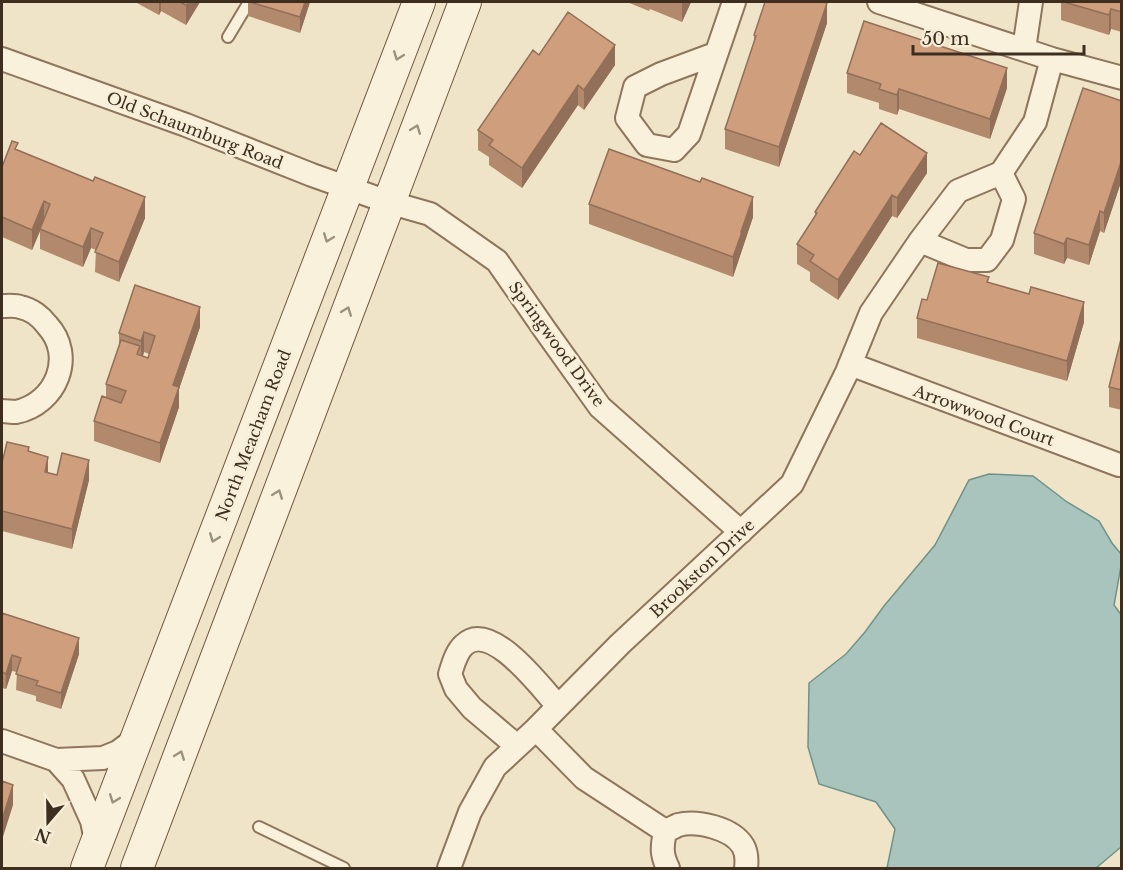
<svg xmlns="http://www.w3.org/2000/svg" width="1123" height="870" viewBox="0 0 1123 870" font-family="'Libre Baskerville',serif">
<rect width="100%" height="100%" fill="#f0e4c8"/>
<!-- water -->
<path fill="#a9c4bc" stroke="#6f938a" stroke-width="1.5" d="M989,474L1033,476L1067,502L1099,521L1112,543L1121,554V566L1114,605L1122,616L1121,847L1096,868H887L895,829L876,802L819,784L808,747L809,683L846,654L865,632L884,606L935,545L969,480Z"/>
<g fill="none" stroke-linecap="round" stroke-linejoin="round">
<!-- lane casing -->
<g stroke="#8d765c" stroke-width="14">
<path id="lane" d="M228,37L249,2
M259,827L344,868"/>
</g>
<!-- street casing -->
<g stroke="#8d765c" stroke-width="26">
<path id="street" d="M879,2L1052,59L1122,78
M1024,49L1031,2
M715,54L661,74L635,87L627,118L647,145L674,150L689,134L734,2
M2,59L186,125L312,175L388,202L430,214L497,261L545,330L600,407L741,532
M920,241L966,260H987L1002,240L1014,199L1001,173
M2,306C7,306 15,305 20,307C31,309 41,317 47,325C76,356 56,404 16,412C11,412 6,411 2,411
M850,364L1119,465
M536,729L584,778L665,831
M2,741L56,760L103,758L118,752L138,737
M517,746L472,708L456,689L450,674C453,665 456,652 464,645C491,619 542,689 558,706
M56,760L73,779L92,821L97,845
M665,831C669,830 674,827 678,825C697,820 732,828 743,846C747,853 747,860 746,868
M665,831C662,847 661,854 668,868
M449,868L470,812L495,767L536,729L620,644L792,484L847,372L871,313L920,241L958,191L1001,173L1035,122L1052,59"/>
</g>
<!-- secondary casing -->
<g stroke="#6f573f" stroke-width="34">
<path id="secondary" d="M87,868L419,2
M137,868L465,2"/>
</g>
<!-- lane -->
<use href="#lane" stroke="#faf1dc" stroke-width="10"/>
<!-- street -->
<use href="#street" stroke="#faf1dc" stroke-width="22"/>
<!-- secondary -->
<use href="#secondary" stroke="#faf1dc" stroke-width="32"/>
</g>
<!-- wall -->
<path fill="#b2896c" fill-rule="evenodd" d="M135,2H200L186,25L161,11L159,15Z
M248,2H310L300,33L248,16Z
M627,2H691L682,22L650,9L649,11Z
M1061,2H1122V32L1111,29L1109,35L1061,20Z
M827,23L779,167L725,149V129L754,42V35Z
M539,55L615,65L584,110L578,105L522,188L489,165V157L478,150V130Z
M847,73L1007,88L990,139L899,109L897,115L879,109V103L847,93Z
M1122,101V179L1104,233L1100,231L1089,265L1067,258L1064,264L1034,254V233Z
M18,150L145,218L119,282L95,272L96,250L91,248L83,267L40,249V231L32,250L2,237V167Z
M860,155L927,173L897,218L892,216L838,300L810,281V272L797,264V244L815,217V212Z
M589,204L753,217L733,277L589,224Z
M989,283L1084,322L1067,381L917,338V318L927,300Z
M200,327L179,389V407L160,463L94,441V421L106,398V384L119,346V333ZM144,352L149,354L148,358L143,356Z
M1122,335V410L1109,407V387Z
M29,452L48,473L89,480L72,549L2,531V463Z
M2,613L79,654L61,709L36,701V696L16,690L17,672L12,671L6,689L2,688Z"/>
<!-- shaded-wall -->
<path fill="#916f58" d="M159,2H161V11L159,15Z
M189,2H200L186,25V5Z
M305,2H310L300,33V17Z
M682,2H691L682,22Z
M827,3V23L779,167V147Z
M1111,9V29L1109,35V15Z
M615,45V65L584,110V90Z
M1007,68V88L990,139V119Z
M578,85V105L522,188V168Z
M899,89V109L897,115V95Z
M927,153V173L897,218V198Z
M1122,159V179L1104,233V213Z
M892,195V216L838,300V280Z
M145,197V218L119,282V262Z
M753,197V217L733,277V257L741,232Z
M44,201V221L40,229V231L32,250V230Z
M1100,211V231L1089,265V245Z
M91,228V248L83,267V247Z
M1067,238V258L1064,264V244Z
M1084,302V322L1067,381V361Z
M200,307V327L179,389V407L160,463V443L173,385Z
M144,332V352L141,361V341Z
M48,457V477L45,472Z
M89,460V480L72,549V529Z
M79,638V654L61,709V693Z
M12,655V671L6,689V674Z
M13,785V805L2,840V820Z"/>
<!-- building -->
<path fill="#cf9f7d" stroke="#916f58" stroke-width="1.5" d="M180,2H189L186,5Z
M250,2H305L300,17Z
M765,2H823L827,3L779,147L725,129L756,36L754,35Z
M1064,2H1122V12L1111,9L1109,15Z
M568,12L615,45L584,90L578,85L522,168L489,145L493,140L478,130L533,50L539,55Z
M864,21L1007,68L990,119L899,89L897,95L879,89L881,84L847,73Z
M1083,88L1122,101V159L1104,213L1100,211L1089,245L1067,238L1064,244L1034,233Z
M881,123L927,153L897,198L892,195L838,280L810,261L814,255L797,244L817,213L815,212L854,151L860,155Z
M12,141L18,143L15,149L93,181L95,177L145,197L119,262L95,252L103,233L91,228L83,247L40,229L50,204L44,201L32,230L2,217V167Z
M609,149L700,182L702,178L753,197L741,232H742L733,257L589,204Z
M938,263L989,277L987,282L1029,294L1031,287L1084,302L1067,361L917,318L922,299L927,300Z
M135,285L200,307L173,385L179,387L160,443L94,421L102,396L121,403L126,391L106,384L121,340L140,346L137,354L148,358L155,336L144,332L141,341L119,333Z
M1122,335V390L1109,387Z
M7,442L29,447L28,451L48,457L45,472L57,475L62,453L89,460L72,529L2,511V463Z
M2,613L79,638L61,693L36,685L38,681L16,674L21,658L12,655L6,674L2,672Z
M2,781L13,785L2,820Z"/>
<!-- one-way arrows -->
<defs><path id="oneway-chevron" d="M-2-3.5L2.5 0L-2 3.5" fill="none" stroke-width="1.6" stroke-linecap="round" stroke-linejoin="round" transform="scale(1.5)"/></defs>
<g stroke="#9c907e">
<use href="#oneway-chevron" transform="translate(398 56) rotate(111)"/>
<use href="#oneway-chevron" transform="translate(416 129) rotate(-69)"/>
<use href="#oneway-chevron" transform="translate(328 238) rotate(111)"/>
<use href="#oneway-chevron" transform="translate(347 311) rotate(-69)"/>
<use href="#oneway-chevron" transform="translate(278 494) rotate(-69)"/>
<use href="#oneway-chevron" transform="translate(214 538) rotate(111)"/>
<use href="#oneway-chevron" transform="translate(180 755) rotate(-69)"/>
<use href="#oneway-chevron" transform="translate(114 799) rotate(111)"/>
</g>
<g text-anchor="middle" stroke-width="5" stroke-linejoin="round" paint-order="stroke">
<!-- street labels -->
<g font-size="16" fill="#3d2e20" stroke="#f7eed8">
<text transform="translate(195 130) rotate(21)" y="6">Old Schaumburg Road</text>
<text transform="translate(557 344) rotate(54)" y="6">Springwood Drive</text>
<text transform="translate(984 415) rotate(20)" y="6">Arrowwood Court</text>
<text transform="translate(253 435) rotate(-69)" y="6">North Meacham Road</text>
<text transform="translate(702 568) rotate(-43)" y="6">Brookston Drive</text>
</g>
</g>
<!-- border -->
<rect width="1123" height="870" fill="none" stroke="#3d2e20" stroke-width="6"/>
<!-- north arrow -->
<g transform="translate(48 822) rotate(200)" stroke="#f7eed8" stroke-width="4.5" paint-order="stroke">
<path d="M0-4.5L10 22L0 15L-10 22Z" fill="#3d2e20"/>
<text y="-9" font-size="16" font-weight="bold" text-anchor="middle" fill="#3d2e20">N</text>
</g>
<!-- scale -->
<path d="M913 45v9h171v-9" fill="none" stroke="#3d2e20" stroke-width="3"/>
<text x="922" y="45" font-size="18" fill="#3d2e20" stroke="#f7eed8" stroke-width="4.5" paint-order="stroke">50 m</text>
</svg>
